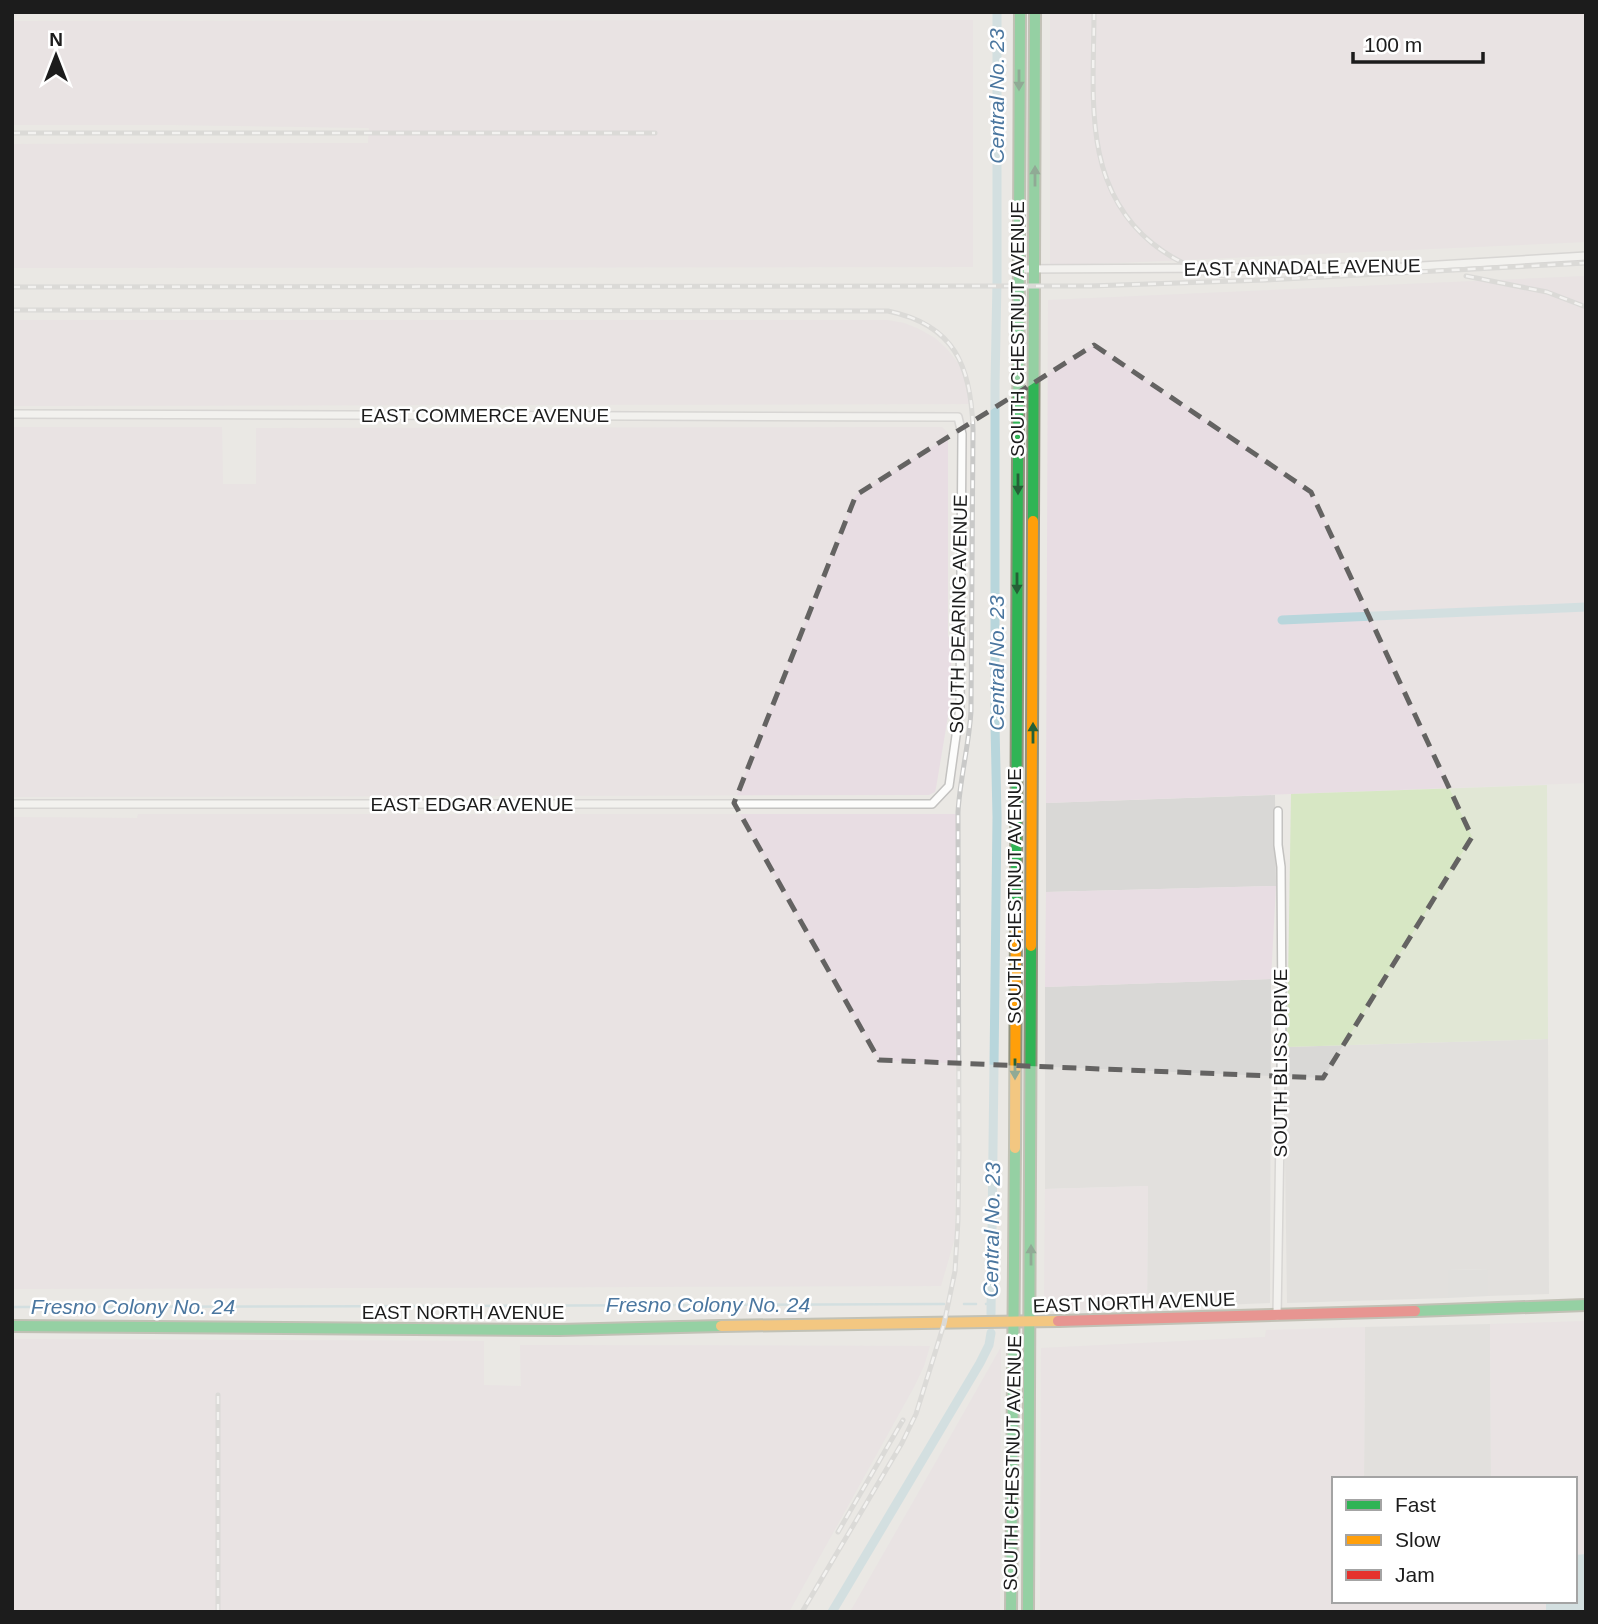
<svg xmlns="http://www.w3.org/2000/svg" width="1598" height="1624" viewBox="0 0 1598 1624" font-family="Helvetica,sans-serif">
<rect width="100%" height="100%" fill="#eae8e4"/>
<!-- residential -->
<path fill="#d9d8d6" d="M1275,795L1276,886L1046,892V803Z
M1271,979L1270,1303L1147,1308L1148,1186L1045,1189V987Z
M1548,1039L1549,1294L1488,1296L1487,1269L1449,1270L1448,1298L1287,1303L1285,1157L1287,1047Z
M1490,1324L1491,1479H1364L1365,1327Z"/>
<!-- industrial -->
<path fill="#e8dde3" d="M1050,12H1586V242L1050,266Z
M973,20V267L12,268V144L368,143L369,128L174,125H12V21Z
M1586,276V783L1046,803L1048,300Z
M12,320H887L904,323L919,329L935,338L947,349L958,363L966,379L972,404L12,406Z
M12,427H222L223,484H256V428L942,427L948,433V636L951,641V698L936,788L935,792L929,795L12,797Z
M138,814H957L955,1237L941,1286L12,1289V817L137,818Z
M1276,886L1271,979L1045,987L1046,892Z
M1148,1186L1147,1308L1050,1311L1046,1308L1044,1304L1045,1189Z
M1586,1321V1612H1040L1041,1348L1265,1337L1266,1330L1365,1327L1364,1479H1334V1601H1575V1479H1491L1490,1324Z
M12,1339L484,1341V1385L521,1386L520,1345L930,1346L924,1366L914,1387L789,1612H12Z
M1001,1347L1000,1612H850L933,1467Z"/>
<!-- religious -->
<path fill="#d8d8d6" d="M1488,1269V1296L1448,1298V1270Z"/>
<!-- grass -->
<path fill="#d7e7c4" d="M1547,785L1548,1039L1287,1047L1291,794Z"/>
<!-- water -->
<path fill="#b8d6dc" d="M1586,1554V1612H1546V1601H1575V1555Z"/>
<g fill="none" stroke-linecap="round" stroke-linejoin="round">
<!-- stream -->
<path stroke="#b8d6dc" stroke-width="2.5" d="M964,1304H976
M986,1304L991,1303
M472,1306L944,1304
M12,1307L465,1306"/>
<!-- canal -->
<path stroke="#b8d6dc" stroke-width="9" d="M1282,620L1586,607
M991,1314L997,817L995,725V385L997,281V12
M832,1612L980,1363L989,1345L991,1333"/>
<!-- street casing -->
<g stroke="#c3c2c0" stroke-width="10">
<path id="street" d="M1019,269L1405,267L1586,256
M12,414L958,417L962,434L960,707L949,786L932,804H12
M1277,1316L1282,1014L1281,867L1278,845V811"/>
</g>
<!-- fast casing -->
<g stroke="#91927d" stroke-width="14">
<path id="fast" d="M1033,521L1035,12
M1016,906L1020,12
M1415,1311L1586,1305
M12,1326L559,1330L721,1326
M1011,1612L1015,1148
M1028,1612L1031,946"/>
</g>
<!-- slow casing -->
<g stroke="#91927d" stroke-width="14">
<path id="slow" d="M1031,946L1033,521
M1015,1148L1016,906
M721,1326L1058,1321"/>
</g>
<!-- jam casing -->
<g stroke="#91927d" stroke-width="14">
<path id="jam" d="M1058,1321L1415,1311"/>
</g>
<!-- street -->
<use href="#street" stroke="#fcfcfb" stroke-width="7"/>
<!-- fast -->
<use href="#fast" stroke="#30b455" stroke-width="10"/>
<!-- slow -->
<use href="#slow" stroke="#ff9f0a" stroke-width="10"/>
<!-- jam -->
<use href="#jam" stroke="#e5322d" stroke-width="10"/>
<!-- rail casing -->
<g stroke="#c9c9c8" stroke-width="5">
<path id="rail" d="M1094,12C1094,94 1081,185 1152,243C1173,260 1198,272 1225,276
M12,133H655
M1466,276L1547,292L1586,307
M12,287L1090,286L1265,280L1586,263
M12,310L888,311C955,325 971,366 973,429L971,711C969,745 960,778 958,812L959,1151L958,1220L955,1271L944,1324L916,1414L902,1443L802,1612
M838,1532L903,1420
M218,1612V1395"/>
</g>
<!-- rail -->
<use href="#rail" stroke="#fff" stroke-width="2.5" stroke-dasharray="8" stroke-linecap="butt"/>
</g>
<!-- one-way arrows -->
<defs><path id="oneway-solid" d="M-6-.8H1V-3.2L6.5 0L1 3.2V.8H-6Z" transform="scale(1.75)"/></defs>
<g fill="#256036">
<use href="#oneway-solid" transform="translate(1019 80) rotate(90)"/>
<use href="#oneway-solid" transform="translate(1035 176) rotate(-90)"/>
<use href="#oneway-solid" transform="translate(1018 484) rotate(90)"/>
<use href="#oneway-solid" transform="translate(1017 583) rotate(90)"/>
<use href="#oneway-solid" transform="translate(1033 733) rotate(-90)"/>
<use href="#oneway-solid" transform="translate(1015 1069) rotate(90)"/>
<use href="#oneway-solid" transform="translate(1031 1255) rotate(-90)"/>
</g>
<!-- marked area -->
<path d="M0 0H1598V1624H0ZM1094,345L1311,492L1472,837L1323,1078L879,1060L734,803L856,495Z" fill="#eae8e4" fill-opacity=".55" fill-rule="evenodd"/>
<path fill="none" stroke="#646362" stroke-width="5" stroke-dasharray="14 9" stroke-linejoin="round" d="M1094,345L1311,492L1472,837L1323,1078L879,1060L734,803L856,495Z"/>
<g text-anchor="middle" stroke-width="5" stroke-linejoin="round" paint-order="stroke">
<!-- street labels -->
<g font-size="19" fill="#1c1c1c" stroke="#fff">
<text transform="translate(1302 267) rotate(-1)" y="7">EAST ANNADALE AVENUE</text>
<text transform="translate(1017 329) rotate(-90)" y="7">SOUTH CHESTNUT AVENUE</text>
<text x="485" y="422">EAST COMMERCE AVENUE</text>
<text transform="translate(958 614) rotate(-89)" y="7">SOUTH DEARING AVENUE</text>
<text x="472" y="811">EAST EDGAR AVENUE</text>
<text transform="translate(1014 896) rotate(-90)" y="7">SOUTH CHESTNUT AVENUE</text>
<text transform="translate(1280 1063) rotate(-90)" y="7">SOUTH BLISS DRIVE</text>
<text transform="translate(1134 1302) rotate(-2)" y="7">EAST NORTH AVENUE</text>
<text x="463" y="1319">EAST NORTH AVENUE</text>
<text transform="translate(1012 1463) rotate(-89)" y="7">SOUTH CHESTNUT AVENUE</text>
</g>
<!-- water labels -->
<g font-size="21" font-style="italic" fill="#4a769f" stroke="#fff">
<text transform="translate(997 96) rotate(-90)" y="7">Central No. 23</text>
<text transform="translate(997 663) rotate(-90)" y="7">Central No. 23</text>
<text transform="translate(992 1230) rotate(-89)" y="7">Central No. 23</text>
<text x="708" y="1312">Fresno Colony No. 24</text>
<text x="133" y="1314">Fresno Colony No. 24</text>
</g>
</g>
<!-- border -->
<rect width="1598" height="1624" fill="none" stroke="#1c1c1c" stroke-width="28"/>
<!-- legend -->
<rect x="1332" y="1477" width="245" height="126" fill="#ffffff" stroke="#a4a4a4" stroke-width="2"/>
<rect x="1346" y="1500" width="35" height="10" fill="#30b455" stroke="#a4a4a4" stroke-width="2"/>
<text x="1395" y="1512" font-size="21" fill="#1c1c1c">Fast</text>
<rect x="1346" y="1535" width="35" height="10" fill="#ff9f0a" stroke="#a4a4a4" stroke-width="2"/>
<text x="1395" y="1547" font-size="21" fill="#1c1c1c">Slow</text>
<rect x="1346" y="1570" width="35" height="10" fill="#e5322d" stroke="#a4a4a4" stroke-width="2"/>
<text x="1395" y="1582" font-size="21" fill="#1c1c1c">Jam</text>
<!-- north arrow -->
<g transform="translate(56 56)" stroke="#ffffff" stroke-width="5" paint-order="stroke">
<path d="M0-5L12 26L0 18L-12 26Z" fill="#1c1c1c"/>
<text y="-10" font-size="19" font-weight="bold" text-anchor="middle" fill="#1c1c1c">N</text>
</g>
<!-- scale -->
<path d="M1353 52v10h130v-10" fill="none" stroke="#1c1c1c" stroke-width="3.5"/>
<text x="1364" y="52" font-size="21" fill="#1c1c1c" stroke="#ffffff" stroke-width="5" paint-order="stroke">100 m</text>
</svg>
